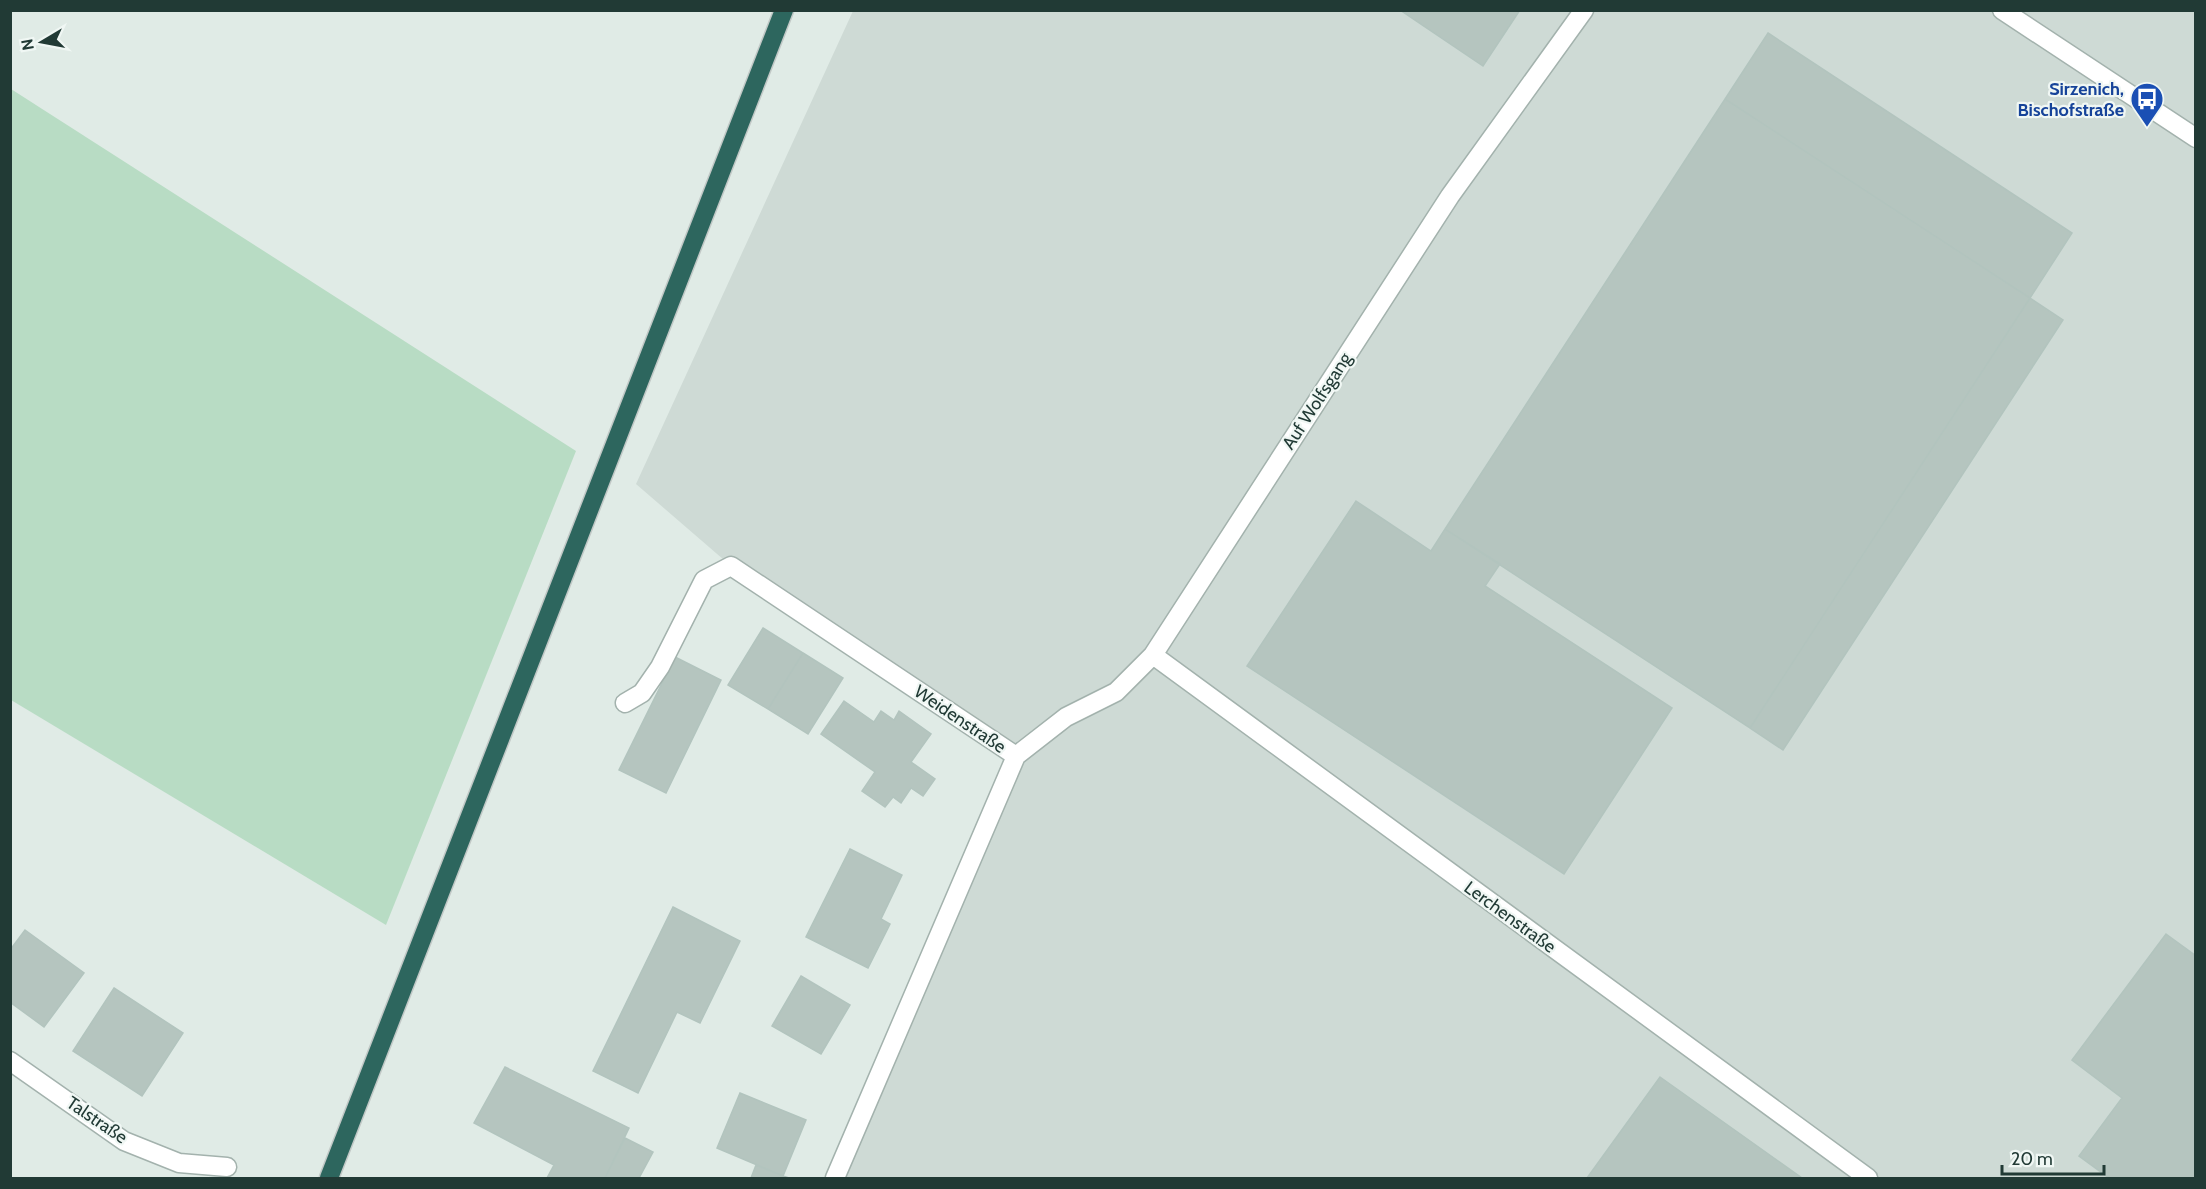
<svg xmlns="http://www.w3.org/2000/svg" width="2206" height="1189" viewBox="0 0 2206 1189" font-family="Cabin,sans-serif">
<rect width="100%" height="100%" fill="#e0ebe6"/>
<!-- built -->
<path fill="#cedad5" d="M853,11H2195V1178H835L1016,756L731,566L636,484Z"/>
<!-- green -->
<path fill="#b8dcc4" d="M11,89L576,451L386,925L11,700Z"/>
<!-- building -->
<path fill="#b5c5bf" stroke="#b2c4be" stroke-width="1.5" d="M1400,10H1520L1483,66Z
M1768,33L2072,233L2030,298L1725,99Z
M1725,99L2030,298L1750,728L1445,529Z
M2030,298L2063,320L1783,750L1750,728Z
M1356,501L1431,551L1445,529L1500,564L1485,586L1672,708L1564,874L1247,666Z
M763,628L803,653L768,709L728,685Z
M803,653L843,678L808,734L768,709Z
M675,657L721,680L666,793L619,770Z
M844,701L874,722L881,711L894,720L899,711L931,734L911,762L935,779L923,796L911,788L901,803L893,797L885,807L862,791L875,772L821,734Z
M850,849L902,875L881,919L890,924L868,968L806,937Z
M673,907L740,941L700,1023L677,1012L638,1093L593,1071Z
M25,930L84,973L44,1027L10,1002V950Z
M2166,934L2196,956V1178H2109L2079,1156L2122,1098L2072,1060Z
M801,976L850,1005L821,1054L772,1026Z
M114,988L183,1033L142,1096L73,1051Z
M505,1067L629,1128L605,1178H547L554,1165L474,1123Z
M1660,1077L1802,1178H1587Z
M740,1093L806,1120L783,1176L717,1148Z
M625,1138L653,1152L639,1178H605Z
M756,1165L783,1176L789,1178H751Z"/>
<g fill="none" stroke-linecap="round" stroke-linejoin="round">
<!-- street casing -->
<g stroke="#a3b2ad" stroke-width="21">
<path id="street" d="M2002,10L2196,138
M1153,655L1868,1178
M625,703L642,693L660,667L704,580L731,566L1016,756L835,1178
M1016,756L1066,717L1116,692L1153,655L1450,196L1584,10
M10,1061L124,1141L179,1163L227,1167"/>
</g>
<!-- highway casing -->
<g stroke="#c1c8c6" stroke-width="21">
<path id="highway" d="M329,1178L784,10"/>
</g>
<!-- street -->
<use href="#street" stroke="#fff" stroke-width="18"/>
<!-- highway -->
<use href="#highway" stroke="#2d665e" stroke-width="18"/>
</g>
<!-- icons -->
<defs>
<g id="bus-pin" transform="scale(1.725)"><path d="M0 17L-7.5 6A9.5 9.5 0 1 1 7.5 6Z" fill="#1a4fb4" stroke="#f0f7f4"/><path d="M-5-6H5V4H4V6H2V4H-2V6H-4V4H-5ZM-3.5-4V0h7V-4ZM-3.5 1.2v1.5H-2V1.2ZM2 1.2v1.5H3.5V1.2Z" fill="#fff"/></g>
</defs>
<g fill-rule="evenodd">
<use href="#bus-pin" x="2147" y="99"/>
</g>
<g text-anchor="middle" stroke-width="4.5" stroke-linejoin="round" paint-order="stroke">
<!-- transit labels -->
<g font-size="18" font-weight="bold" fill="#164399" stroke="#f0f7f4" text-anchor="end">
<text x="2124" y="95">Sirzenich,<tspan x="2124" dy="21">Bischofstraße</tspan></text>
</g>
<!-- street labels -->
<g font-size="18" fill="#213a35" stroke="#f0f7f4">
<text transform="translate(1317 401) rotate(-57)" y="6">Auf Wolfsgang</text>
<text transform="translate(960 719) rotate(34)" y="6">Weidenstraße</text>
<text transform="translate(1510 917) rotate(36)" y="6">Lerchenstraße</text>
<text transform="translate(97 1120) rotate(34)" y="6">Talstraße</text>
</g>
</g>
<!-- border -->
<rect width="2206" height="1189" fill="none" stroke="#213a35" stroke-width="24"/>
<!-- north arrow -->
<g transform="translate(42 42) rotate(260)" stroke="#f0f7f4" stroke-width="4.5" paint-order="stroke">
<path d="M0-4.5L10 22L0 15L-10 22Z" fill="#213a35"/>
<text y="-9" font-size="16" font-weight="bold" text-anchor="middle" fill="#213a35">N</text>
</g>
<!-- scale -->
<path d="M2002 1165v9h102v-9" fill="none" stroke="#213a35" stroke-width="3"/>
<text x="2011" y="1165" font-size="18" fill="#213a35" stroke="#f0f7f4" stroke-width="4.5" paint-order="stroke">20 m</text>
</svg>
